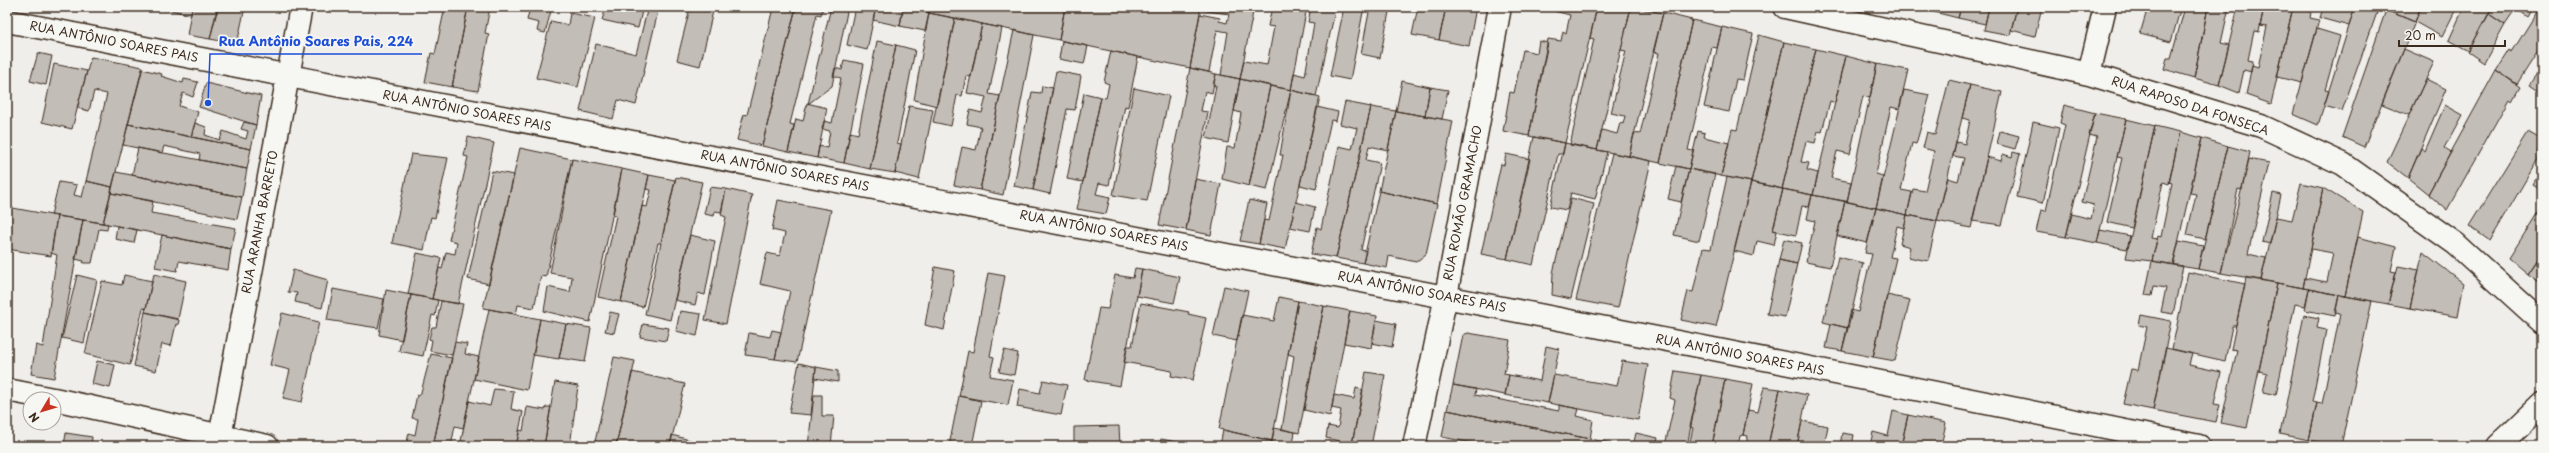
<svg xmlns="http://www.w3.org/2000/svg" width="2549" height="453" viewBox="0 0 2549 453" font-family="'Playpen Sans',sans-serif">
<rect width="100%" height="100%" fill="#efeeea"/>
<filter id="ink" filterUnits="userSpaceOnUse"><feTurbulence type="fractalNoise" baseFrequency=".025" numOctaves="2"/><feDisplacementMap in="SourceGraphic" scale="8" xChannelSelector="R" yChannelSelector="G"/><feConvolveMatrix kernelMatrix="1 2 1 2 8 2 1 2 1" color-interpolation-filters="sRGB"/></filter>
<g filter="url(#ink)">
<!-- building -->
<path fill="#c2bdb7" stroke="#3b2a1e" d="M159,7H192L191,15Z
M192,7H218L210,39L187,35Z
M225,7H245L237,44L210,39L217,9L224,10Z
M445,7H468L452,87L425,82L431,53L435,54Z
M468,7H490L485,33L489,34L478,91L452,87Z
M530,7H552L545,33L537,31L539,23L527,20Z
M606,7H643L638,28L602,20Z
M648,7H659L636,105L618,100L613,119L580,111L596,44L636,54Z
M685,7H714L700,66L677,60L690,8Z
M769,7H796L762,146L737,140L744,114L747,115L772,12L769,10Z
M796,7H823L821,15L817,14L790,124L794,125L788,152L762,146Z
M831,7H848L832,86L808,104Z
M855,7H876L867,50L847,45Z
M876,7H903L900,26L873,20Z
M903,7H930L929,13Z
M903,7L929,13L925,31L900,26Z
M930,7H1065L1059,40L929,13Z
M1065,7H1201L1190,68L1059,40Z
M1201,7H1254L1240,79L1221,75L1228,32L1217,30L1209,72L1190,68L1200,14L1220,18L1219,21L1227,23L1229,14L1200,10Z
M1272,7H1307L1291,90L1240,79L1244,61L1267,65L1274,27L1268,26Z
M1311,7H1336L1316,96L1291,90L1294,73L1305,76L1314,23L1308,22Z
M1344,7H1364L1350,80L1330,76Z
M1370,7H1390L1380,58L1361,54Z
M1418,7H1446L1439,40L1412,35Z
M1446,7H1476L1469,46L1439,40Z
M1555,7H1597L1565,143L1529,136L1548,39L1561,41L1563,31L1566,33L1570,15L1554,11Z
M1597,7H1631L1597,150L1570,145L1594,39L1590,38Z
M1631,7L1663,13L1629,156L1597,150L1602,130L1617,134L1620,123L1623,124L1625,116L1611,113L1626,51L1621,50Z
M1912,7H1935L1934,12Z
M1935,7H1961L1958,18L1934,12Z
M1961,7H1989L1985,24L1958,18Z
M1989,7H2017L2010,35L1984,30Z
M2017,7H2042L2035,36L2011,30Z
M2148,7H2181L2171,42L2140,34Z
M2185,7H2208L2194,78L2164,69L2167,58H2171Z
M2208,7H2229L2221,43L2229,45L2219,85L2194,78Z
M2238,7H2264L2259,32L2254,31L2248,60L2253,61L2251,72L2244,70L2239,93L2219,85Z
M2264,7H2293L2271,104L2246,95L2252,65L2258,67L2267,27L2260,26Z
M2293,7H2312L2310,18L2319,20L2302,83L2277,77Z
M2323,7H2355L2349,26L2320,18Z
M2355,7H2379L2342,111L2324,106Z
M2387,7H2416L2420,8L2415,22L2386,10Z
M2421,7H2457L2442,37L2415,22Z
M2464,7H2492L2469,51L2449,40Z
M2492,7H2533L2527,17L2516,9L2505,25L2489,14Z
M2540,7L2542,45L2517,84L2496,70L2509,50L2512,52Z
M2386,10L2415,22L2364,147L2342,137Z
M570,13L595,18L578,87L536,78L551,21L568,25Z
M929,13L955,18L937,106L914,100Z
M1663,13L1692,20L1660,163L1629,156L1634,133L1640,134L1659,53L1653,52Z
M2489,14L2505,25L2484,63L2468,52Z
M955,18L982,24L971,77L966,76L962,96L957,95L951,126L933,122Z
M1692,20L1722,27L1717,48L1712,47L1688,150L1693,151L1689,169L1660,163Z
M982,24L1002,28L989,94L1000,96L980,190L954,185L962,147L976,150L981,127L967,124L970,110L982,113L986,97L967,93Z
M1722,27L1753,34L1743,80L1736,79L1729,112L1704,107Z
M2317,29L2340,36L2325,90L2329,91L2318,125L2293,114Z
M1014,30L1034,35L1003,195L980,190Z
M1759,35L1784,42L1751,182L1721,176L1732,129L1737,130Z
M877,41L896,45L870,169L844,163L850,132L858,134Z
M1062,41L1088,46L1084,64L1059,59Z
M1539,41L1548,43L1529,136L1503,131L1510,92L1514,93L1523,50L1537,53Z
M1784,42L1816,49L1782,189L1751,182Z
M896,45L915,50L897,143L901,144L895,173L870,169Z
M1816,49L1846,56L1835,103L1830,101L1822,132L1818,131L1815,143L1806,141L1801,162L1809,163L1807,170L1818,173L1813,195L1782,189Z
M2404,49L2434,62L2409,115L2382,104Z
M1111,51L1138,57L1128,107L1125,106L1109,185L1099,183L1096,194L1110,197L1106,214L1077,209L1101,97L1106,98L1109,84L1104,82Z
M38,53L52,56L46,85L30,81Z
M1846,56L1877,64L1870,98L1863,96L1850,154L1837,151L1831,178L1851,182L1847,202L1813,195Z
M91,57L143,67L112,187L86,181L107,94L94,91L89,111L77,108Z
M844,60L864,64L844,163L817,158L819,146L827,148L830,131L822,129L824,121L832,123L841,78L833,76L835,68L842,70Z
M54,64L87,71L72,129L42,122Z
M1877,64L1908,70L1899,109L1891,107L1876,174L1883,176L1876,208L1847,202Z
M2542,66V94L2529,85Z
M1190,68L1216,74L1212,93L1205,91L1201,111L1208,112L1186,230L1159,225Z
M142,69L162,74L161,76L183,83L184,79L198,82L193,97L183,93L179,106L198,112L191,137L128,124Z
M2496,70L2520,87L2512,101L2509,99L2447,210L2428,194Z
M1056,71L1081,76L1075,110L1067,109L1050,194L1033,190Z
M1216,74L1240,79L1228,143L1206,138L1216,86L1213,85Z
M1240,79L1270,86L1249,186L1222,179L1227,147L1235,148L1241,113L1234,111Z
M2426,79L2446,89L2408,178L2387,162Z
M1949,80L1970,85L1937,221L1907,215L1913,189L1925,191L1934,151L1923,148L1927,132L1935,135Z
M1402,81L1430,87L1425,116L1396,111Z
M206,83L261,96L256,125L199,107Z
M1970,85L2002,92L1971,228L1937,221L1948,178L1958,181L1964,158L1953,156L1956,142L1965,144L1970,120L1962,118Z
M1042,86L1053,88L1033,190L1014,186L1032,92L1041,93Z
M1270,86L1291,90L1267,190L1249,186Z
M1430,87L1448,90L1442,119L1425,116Z
M1134,88L1169,96L1147,201L1113,195Z
M1291,90L1320,97L1285,249L1259,244L1264,220L1269,221L1283,155H1280Z
M1904,90L1930,95L1916,144L1912,143L1901,190L1912,192L1907,215L1876,208Z
M1084,93L1101,97L1083,182L1067,179Z
M1345,102L1371,107L1336,258L1311,254L1317,227L1321,229L1339,146L1352,149L1357,128L1340,124Z
M807,103L827,108L817,158L788,152L796,119L803,121Z
M2064,105L2095,113L2066,237L2036,232L2041,210L2046,211L2065,125L2060,123Z
M2445,105L2463,115L2445,148L2451,152L2428,194L2408,178L2421,148L2425,151Z
M909,106L933,110L919,179L895,173Z
M1317,107L1338,112L1336,121L1331,120L1316,189L1300,185Z
M1371,107L1396,111L1388,150L1369,146L1366,160L1380,163L1361,250L1366,251L1363,263L1336,258Z
M1396,111L1453,121L1437,204L1379,191Z
M2095,113L2126,119L2097,243L2066,237L2072,214L2091,219L2094,205L2082,202L2097,137L2089,135Z
M2126,119L2155,126L2132,228L2107,222L2122,158L2117,157Z
M244,122L256,125L251,149L191,137L195,123L206,127L205,135L220,140L223,131L246,139L248,131L241,129Z
M2033,122L2059,128L2043,203L2017,197Z
M128,124L251,149L247,169L199,160L200,154L164,146L162,153L123,145Z
M2155,126L2180,132L2169,184L2163,182L2151,238L2157,239L2152,261L2126,258Z
M1698,131L1705,133L1704,137L1729,143L1721,176L1689,169Z
M2000,131L2019,136L2015,149L1997,144Z
M2528,131L2542,139L2537,152L2541,154L2490,241L2469,226Z
M2180,132L2202,138L2173,265L2152,261L2158,236L2161,237L2172,183L2169,182Z
M468,137L494,143L458,304L432,299L439,268L442,269L446,252L455,254L457,242L449,240L468,157L464,156Z
M1534,137L1565,143L1563,154H1558L1533,265L1507,259Z
M2202,138L2228,146L2205,239L2187,235L2196,194L2190,193Z
M1565,143L1607,152L1595,199L1571,193L1567,210L1550,207Z
M2228,146L2250,152L2242,190L2238,189L2221,273L2198,269Z
M138,148L247,169L242,197L132,175Z
M520,148L572,159L546,277L541,276L534,308L518,305L516,314L483,308Z
M2013,152L2020,154L2002,225L1972,221L1987,157L2001,161L2003,154L2012,157Z
M1612,153L1651,161L1618,308L1576,300Z
M411,154L448,158L435,218L431,217L424,250L392,243Z
M1506,154L1530,159L1507,259L1481,254L1501,164L1504,165Z
M572,159L622,169L590,322L544,311L548,287L570,292L572,277L550,273Z
M2249,159L2269,163L2248,254L2266,258L2261,280L2221,273Z
M1676,166L1689,169L1681,202L1668,199Z
M622,169L649,175L621,302L598,297L616,216L613,215Z
M1689,169L1715,174L1699,241L1674,235Z
M2542,169V190L2533,184Z
M492,171L514,175L489,284L468,279Z
M116,172L242,197L237,219L111,193Z
M649,175L675,180L661,243H658L643,307L621,302L642,206L647,207L651,190L646,189Z
M676,177L702,182L670,320L645,314Z
M1727,177L1751,182L1716,327L1681,320L1688,291L1693,292L1703,248L1711,249Z
M1195,179L1221,184L1211,235L1186,230Z
M86,181L112,187L103,223L51,215L59,182L77,185L74,195L82,197Z
M1751,182L1783,189L1773,230L1777,231L1774,245L1757,241L1754,256L1734,251Z
M2301,183L2323,188L2303,288L2261,280L2276,217L2292,220Z
M710,187L726,189L721,212L715,211L714,216L704,214Z
M2323,188L2363,212L2345,296L2303,288L2305,278L2327,282L2333,253L2311,249Z
M726,189L752,195L726,324L705,320L726,217L721,215Z
M1783,189L1812,195L1809,207L1802,206L1796,235L1773,230Z
M1379,191L1437,204L1426,254L1416,262L1389,256L1387,268L1363,263Z
M111,193L153,201L151,213L236,228L231,249L103,223Z
M2273,193L2281,195L2270,244L2262,242Z
M1812,195L1845,201L1830,267L1806,262L1815,221L1807,219Z
M1571,198L1594,204L1571,299L1552,295L1553,273Z
M778,200L831,210L797,362L775,359L790,291L760,284L767,253L780,256L785,233L772,230Z
M1249,200L1267,204L1259,244L1240,241Z
M1845,201L1876,208L1867,243L1837,236Z
M1296,202L1315,207L1310,231L1290,227Z
M2542,206V253L2528,274L2509,258Z
M7,207L57,216L51,256L7,249Z
M1876,208L1907,215L1904,228L1897,226L1890,257L1896,258L1873,357L1842,351L1851,310L1858,312L1872,254L1865,253Z
M1907,215L1937,221L1928,261L1908,257L1910,247L1900,244Z
M57,216L83,220L54,378L31,374L36,345L43,347L57,255L51,253Z
M83,220L108,224L107,230L99,229L92,263H83L84,261L75,259Z
M117,226L137,230L134,243L115,239Z
M2100,230L2130,236L2127,249L2097,243Z
M162,235L231,249L228,270L179,261L177,271L155,267Z
M690,235L715,241L705,295L698,293L695,305L675,300Z
M2358,237L2396,247L2391,271L2396,272L2388,304L2345,296Z
M1784,239L1802,243L1797,264L1779,260Z
M2179,241L2203,246L2198,269L2173,265Z
M2423,252L2463,283L2457,317L2410,308Z
M417,253L441,258L432,299L408,294Z
M2542,253V284L2528,274Z
M1838,257L1863,263L1848,328L1823,322Z
M1779,260L1797,264L1785,317L1767,314Z
M2152,261L2183,266L2173,314L2161,312L2166,288L2154,286L2152,296L2145,295Z
M2398,266L2419,270L2410,308L2388,304Z
M935,267L955,271L944,330L925,325Z
M1135,268L1142,269L1120,386L1085,380L1099,308L1108,309L1115,275L1133,278Z
M1142,269L1180,277L1174,303L1137,296Z
M293,270L328,280L322,308L295,302L297,293L288,292Z
M2188,272L2245,284L2236,326H2232L2225,361L2172,349Z
M988,273L1005,276L990,356L994,357L990,376L1013,380L1008,405L959,396L968,351L973,352Z
M154,274L186,281L178,319L145,312Z
M77,275L97,280L84,343L62,338Z
M124,275L152,281L146,309L143,308L130,365L85,354L102,281L122,285Z
M2246,278L2277,283L2247,428L2221,423L2237,350L2231,349Z
M2277,283L2309,289L2305,306L2295,304L2276,395L2263,392L2267,373L2259,371Z
M1224,286L1248,291L1237,341L1213,336Z
M333,289L384,299L378,328L327,320Z
M2309,289L2339,295L2335,316L2305,310Z
M386,290L411,295L402,340L379,335Z
M411,295L438,300L435,316L432,315L423,356L399,351Z
M1887,295L1910,300L1895,361L1873,357Z
M2339,295L2372,301L2341,446L2309,440L2317,403L2322,404L2340,314L2335,313Z
M1279,297L1298,301L1272,441L1219,429L1242,315L1274,321Z
M441,301L463,304L452,355L430,351L432,340L429,339L432,327H436Z
M1298,301L1324,306L1299,433L1282,429L1294,356L1288,354Z
M1141,303L1189,312L1188,314L1206,318L1193,380L1171,376L1172,371L1124,362L1127,346H1132Z
M1324,306L1350,311L1330,416L1304,410Z
M489,309L540,319L527,390L474,379Z
M680,311L701,314L697,336L676,331Z
M1350,311L1377,316L1371,348L1344,343Z
M145,312L179,320L178,325L176,324L171,346L162,344L156,371L134,366Z
M610,312L619,314L614,333L605,331Z
M282,313L319,322L302,402L283,398L290,370L270,365Z
M2141,315L2171,321L2153,410L2123,404L2131,369L2138,370L2147,327L2139,325Z
M2304,315L2319,318L2317,328L2326,330L2312,402L2317,403L2309,440L2280,434Z
M540,319L566,324L559,359L533,355Z
M1376,320L1396,324L1392,347L1372,343Z
M566,324L591,328L585,362L559,358Z
M643,324L669,328L666,341L640,337Z
M1831,324L1848,328L1842,351L1826,348Z
M772,330L781,332L775,359L745,355L749,333L770,337Z
M1468,333L1510,340L1504,374L1509,375L1505,395L1453,385L1463,335Z
M455,342L467,344L465,354L479,357L478,362L463,428L455,426L451,446H433Z
M1546,346L1559,349L1548,403L1505,395L1509,375L1540,381Z
M2166,348L2192,354L2189,365L2221,372L2214,404L2220,405L2216,422L2153,410Z
M1004,350L1018,353L1014,375L999,372Z
M431,354L452,358L433,446H406L409,433L415,435L418,419L412,418L417,395L420,396Z
M614,357L635,361L616,446H594Z
M97,361L115,365L110,388L92,384Z
M1622,361L1648,365L1638,420L1548,403L1554,375L1617,386Z
M799,363L816,367L811,415L789,413Z
M816,367L838,371V382L815,378Z
M1675,371L1701,375L1687,446H1665L1675,400L1670,398Z
M632,372L685,384L670,446H616Z
M1366,372L1385,375L1371,446L1352,444Z
M1701,375L1725,379L1712,446H1689L1693,428L1690,427Z
M1725,379L1753,384L1748,410L1743,435L1740,436L1738,446H1712Z
M1043,380L1067,385L1061,415L1017,407L1020,389L1040,393Z
M555,382L578,386L570,446H544Z
M1453,385L1476,389L1475,395L1559,411V405L1579,409L1577,416L1593,420L1590,439L1447,410Z
M1764,387L1780,389L1768,446H1746L1748,436L1743,435L1748,410L1758,412Z
M1356,388L1363,390L1352,444L1326,438L1328,426L1338,428L1341,410L1332,408L1334,395L1354,399Z
M494,389L514,391L511,409L523,412L516,446H460L469,401L490,406Z
M1780,389L1807,395L1797,446H1768Z
M814,395H822V416H834L831,446H808Z
M959,396L981,401L972,446H949Z
M527,407L545,410L546,407H551L544,446H516L520,430L523,431Z
M1447,410L1590,439L1626,446H1514L1492,442L1491,446H1488L1442,437Z
M1893,411L1908,415L1901,446H1870L1873,432L1888,436Z
M1908,415L1946,423L1941,446H1915L1902,442Z
M1802,421L1828,426L1824,446H1797Z
M1119,426L1120,446H1074V427Z
M1274,428L1295,432L1293,444L1302,446H1271Z
M1223,430L1272,441L1271,446H1220Z
M66,433L92,437L91,446H64Z
M1636,433L1658,438L1656,446H1633Z
M1842,433L1854,435L1852,446H1840Z
M672,435L693,441L691,446H670Z
M1161,439L1199,446H1159Z
M146,442L165,446H146Z"/>
<g fill="none" stroke-linecap="round" stroke-linejoin="round">
<!-- minor casing -->
<g stroke="#3b2a1e" stroke-width="25">
<path id="minor" d="M1785,7L2089,74L2261,126L2343,164L2456,244L2542,322
M7,21C737,165 1470,297 2199,446
M2089,74L2105,7
M7,390L53,399
M54,399L267,446
M220,437L301,7
M1414,446L1446,296L1500,7
M2498,446L2542,404"/>
</g>
<!-- minor -->
<use href="#minor" stroke="#f6f6f2" stroke-width="22"/>
</g>
</g>
<g text-anchor="middle" stroke-width="3.5" stroke-linejoin="round" paint-order="stroke">
<!-- street labels -->
<g font-size="12" fill="#3b2a1e" stroke="#f6f6f2">
<text transform="translate(114 42) rotate(11)" y="4">RUA ANTÔNIO SOARES PAIS</text>
<text transform="translate(2190 106) rotate(18)" y="4">RUA RAPOSO DA FONSECA</text>
<text transform="translate(467 111) rotate(11)" y="4">RUA ANTÔNIO SOARES PAIS</text>
<text transform="translate(785 171) rotate(11)" y="4">RUA ANTÔNIO SOARES PAIS</text>
<text transform="translate(1463 203) rotate(-79)" y="4">RUA ROMÃO GRAMACHO</text>
<text transform="translate(260 222) rotate(-79)" y="4">RUA ARANHA BARRETO</text>
<text transform="translate(1104 231) rotate(11)" y="4">RUA ANTÔNIO SOARES PAIS</text>
<text transform="translate(1422 292) rotate(11)" y="4">RUA ANTÔNIO SOARES PAIS</text>
<text transform="translate(1740 355) rotate(11)" y="4">RUA ANTÔNIO SOARES PAIS</text>
</g>
</g>
<!-- callouts -->
<path fill="none" stroke="#1d4ed8" stroke-width="1.5" d="M208 103L210 54H422"/>
<circle fill="#1d4ed8" stroke="#f6f6f2" stroke-width="1.5" cx="208" cy="103" r="4"/>
<g font-size="13" text-anchor="middle" font-weight="bold" fill="#1d4ed8" stroke="#f6f6f2" stroke-width="3.5" stroke-linejoin="round" paint-order="stroke">
<text x="316" y="46">Rua Antônio Soares Pais, 224</text>
</g>
<!-- margin -->
<rect width="2549" height="453" fill="none" stroke="#f6f6f2" stroke-width="24"/>
<rect x="12" y="12" width="2525" height="429" fill="none" stroke="#3b2a1e" stroke-width="1.5" filter="url(#ink)"/>
<!-- north arrow -->
<g transform="translate(42 411) rotate(232)"><circle r="19" fill="#f6f6f2" stroke="#aba49d"/>
<path d="M0-3L7 15L0 10L-7 15Z" fill="#c8321e"/>
<text y="-6" font-size="11" font-weight="bold" text-anchor="middle" fill="#3b2a1e">N</text>
</g>
<!-- scale -->
<path d="M2399 40v6h106v-6" fill="none" stroke="#3b2a1e" stroke-width="2"/>
<text x="2405" y="40" font-size="12" fill="#3b2a1e" stroke="#f6f6f2" stroke-width="3" paint-order="stroke">20 m</text>
</svg>
